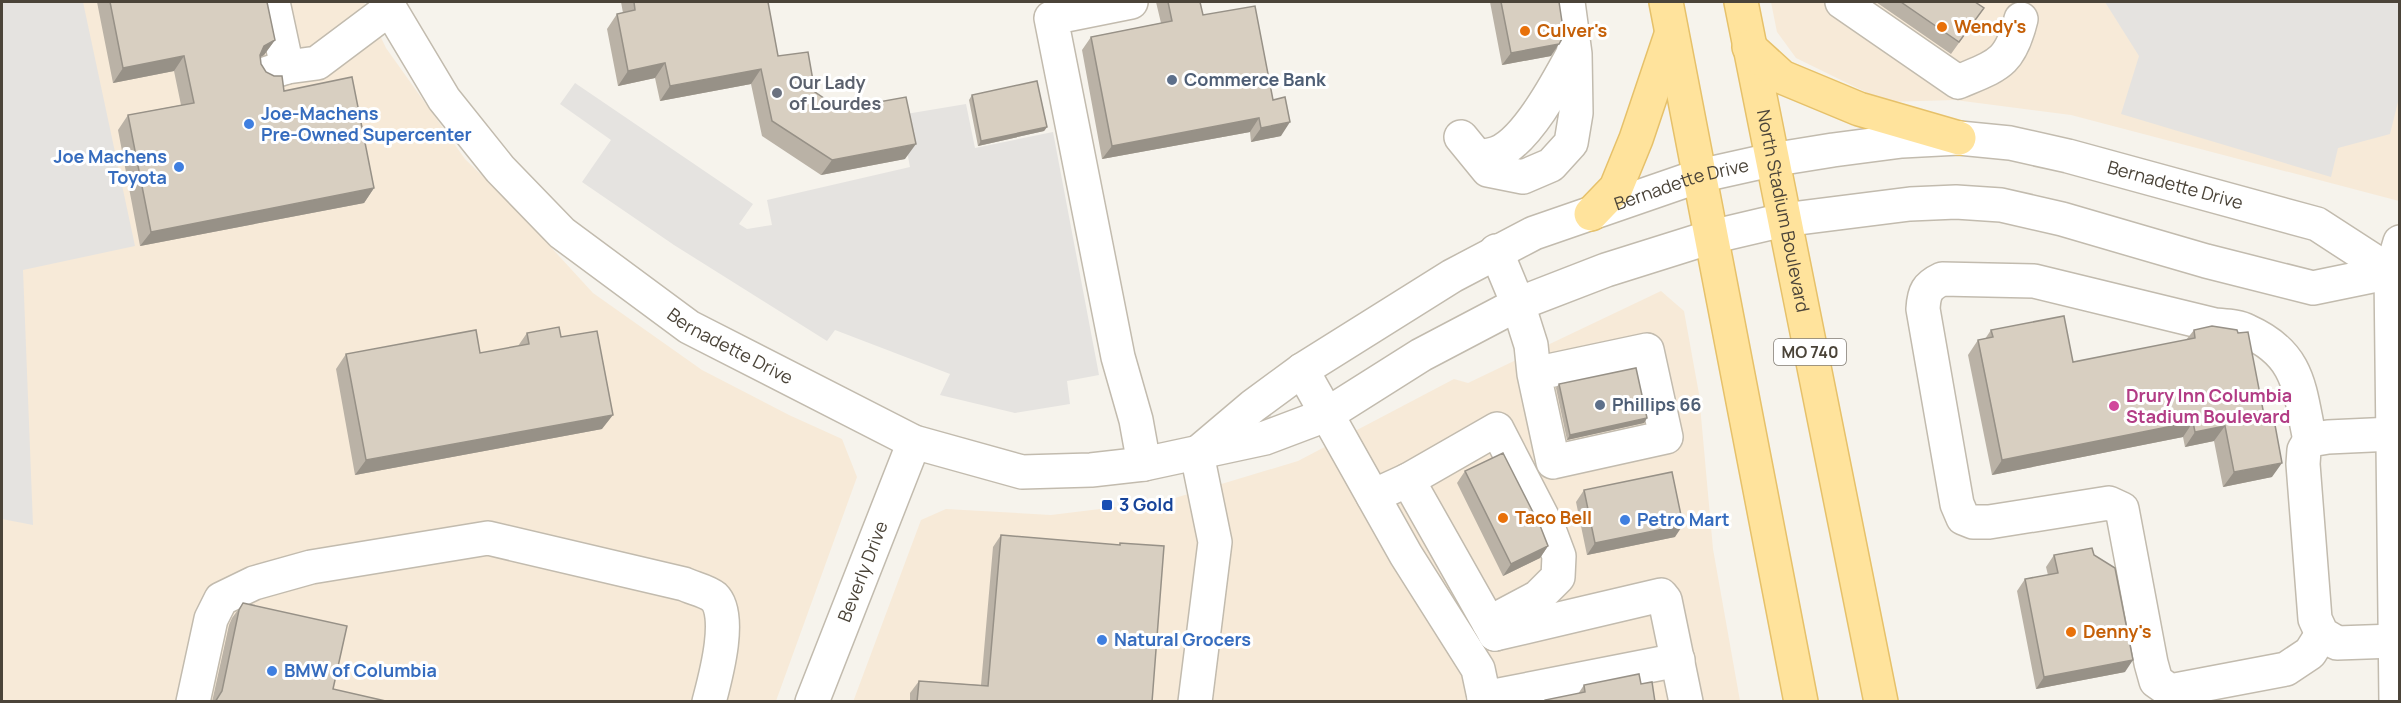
<svg xmlns="http://www.w3.org/2000/svg" width="2401" height="703" viewBox="0 0 2401 703" font-family="Manrope,sans-serif">
<rect width="100%" height="100%" fill="#f6f3ec"/>
<!-- commercial -->
<path fill="#f7ead8" d="M2,2H364L386,48L465,159L514,207L593,293L702,370L789,415L842,439L857,477L776,701H2Z
M1771,2H2399V201L2071,115L1955,100L1886,102L1796,58L1777,32Z
M1661,291L1684,311L1699,394L1713,549L1740,701L853,702L921,520L946,509L1051,515L1165,501L1298,461L1454,379L1468,383Z"/>
<!-- parking -->
<path fill="#e5e3e0" d="M2,2H83L135,246L23,270L33,525L2,519Z
M2105,2H2399V98L2390,134L2338,148L2331,177L2121,114L2139,56Z
M575,83L753,204L739,224L747,229L772,225L767,200L910,167L900,115L966,104L975,148L1053,132L1099,375L1067,381L1070,404L1015,413L940,395L950,374L835,330L827,341L674,245L582,182L611,140L560,104Z"/>
<g fill="none" stroke-linecap="round" stroke-linejoin="round">
<!-- minor casing -->
<g stroke="#c2bbae" stroke-width="36">
<g id="minor">
<path d="M273,2L287,67"/>
<path id="s1" d="M386,2L444,99L500,169L562,233L689,327L914,442L1022,472L1091,470L1144,464L1265,438L1326,415L1421,355L1518,304L1606,270L1711,237L1783,220L1910,204L1956,202L2001,205L2062,219L2206,261L2313,288L2391,272L2400,273"/>
<path d="M1131,2L1051,18L1118,357L1136,420L1144,464"/>
<path d="M1842,2L1958,82C1998,65 2010,64 2021,19"/>
<path d="M268,73L287,67L317,63L389,9"/>
<path d="M1461,137L1488,170L1523,177L1551,165L1571,143L1576,113L1575,54L1568,2"/>
<path d="M1478,157C1484,156 1491,155 1497,153C1527,141 1559,80 1574,52"/>
<path d="M1496,251L1518,304L1531,345L1534,374L1553,462L1666,437L1647,350L1534,374"/>
<path d="M1302,370L1406,555L1478,669L1485,702"/>
<path d="M2393,434L2328,437L2310,440L2304,450L2303,464L2315,619L2322,634L2337,643L2395,641"/>
<path d="M2310,440C2299,390 2301,355 2247,331C2238,326 2225,326 2215,325L2034,281L1942,279C1927,286 1924,292 1923,309L1957,504L1963,518L1973,522H1989L2109,503L2122,509L2151,663L2156,681L2170,691L2286,669L2310,653L2322,634"/>
<path id="s2" d="M1201,450L1253,406L1302,370L1452,276L1534,233L1699,176L1771,160L1833,150L1902,141L1959,138L2010,143L2068,156L2317,224L2391,272"/>
<path d="M1408,480L1495,634"/>
<path d="M1373,496L1408,480L1497,429L1550,532L1559,556L1558,577L1538,597L1489,623"/>
<path d="M1495,634L1661,595L1665,600L1686,702"/>
<path d="M1484,698L1678,660"/>
<path d="M193,702L211,619L221,599L254,583L311,567L488,538L684,584C692,588 707,591 714,597C733,615 715,679 709,702"/>
<path id="s3" d="M812,702L914,442"/>
<path d="M1195,702L1215,542L1197,454"/>
<path d="M2396,702L2391,272L2400,242"/>
</g>
</g>
<!-- major casing -->
<g stroke="#e6c16a" stroke-width="36">
<g id="major">
<path d="M1666,2L1801,702"/>
<path id="s4" d="M1741,2L1881,702"/>
<path d="M1749,47L1782,77L1859,109L1959,138"/>
<path d="M1591,214L1616,188L1636,139L1671,35"/>
</g>
</g>
<!-- minor -->
<use href="#minor" stroke="#fff" stroke-width="33"/>
<!-- major -->
<use href="#major" stroke="#ffe39c" stroke-width="33"/>
</g>
<!-- wall -->
<path fill="#bab2a6" d="M97,2H267L275,40L264,55L260,57L261,64L266,72L284,91L374,188L364,203L140,246L118,130L128,115L181,105L174,71L113,83Z
M621,2H768L778,56L815,92L905,159L821,175L762,136L751,84L660,101L655,78L618,86L607,29L617,14L623,13Z
M1156,2H1200L1203,15L1281,136L1251,142L1250,132L1102,159L1082,50L1091,37L1161,23Z
M1490,2H1559L1551,56L1502,65Z
M1876,2H1975L1984,8L1951,54Z
M972,95L1047,127L1044,131L978,146L969,100Z
M1991,330L2073,362L2186,340L2194,330L2272,477L2223,487L2214,441L2185,447L2183,437L1992,475L1968,355L1978,340L1985,339Z
M527,333L561,337L602,429L355,475L336,369L346,354L480,353L518,346Z
M1559,384L1647,418L1644,423L1567,440L1556,388Z
M1465,471L1548,546L1540,558L1503,576L1457,483Z
M1584,490L1675,537L1587,555L1576,502Z
M1001,535L1119,545L1120,543L1152,702H910V693L919,681L981,685L993,547Z
M2054,555L2125,672L2036,689L2017,591L2025,579L2048,575L2046,567Z
M243,603L333,689L390,702H212L229,625L232,618Z
M1641,684L1655,702H1544L1545,700L1578,694L1584,685Z"/>
<!-- shaded-wall -->
<path fill="#979187" d="M275,40L264,55L254,61L264,46Z
M1559,44L1551,56L1502,65L1511,53Z
M184,56L174,71L113,83L123,68Z
M665,63L655,78L618,86L628,71Z
M761,69L751,84L660,101L670,86Z
M1259,118L1250,132L1102,159L1112,146Z
M1290,122L1281,136L1251,142L1261,128Z
M1047,127L1044,131L978,146L981,141Z
M916,144L905,159L821,175L832,160Z
M374,188L364,203L140,246L151,232Z
M613,415L602,429L355,475L366,460Z
M1647,418L1644,423L1567,440L1570,435Z
M2193,422L2183,437L1992,475L2002,460Z
M2225,426L2214,441L2185,447L2195,432Z
M2282,463L2272,477L2223,487L2234,472Z
M1683,525L1675,537L1587,555L1595,543Z
M1548,546L1540,558L1503,576L1511,564Z
M2133,660L2125,672L2036,689L2044,677Z"/>
<!-- building -->
<path fill="#d8cfc1" stroke="#979187" stroke-width="1.5" d="M110,2H267L275,40L264,46L260,55L261,64L266,72L274,76H282L284,91L352,77L374,188L151,232L128,115L194,103L184,56L123,68Z
M634,2H768L778,56L808,52L815,92L840,109L906,97L916,144L832,160L772,121L761,69L670,86L665,63L628,71L617,14L635,10Z
M1168,2H1200L1203,15L1255,6L1273,100L1285,97L1290,122L1261,128L1259,118L1112,146L1091,37L1172,21Z
M1501,2H1559L1564,35L1559,44L1511,53Z
M1901,2H1975L1984,8L1959,42Z
M1037,81L1047,127L981,141L972,95Z
M2064,316L2073,362L2195,338L2194,330L2212,326L2237,330L2238,333L2248,332L2264,415L2273,414L2282,463L2234,472L2225,426L2195,432L2193,422L2002,460L1978,340L1993,337L1991,330Z
M559,327L561,337L597,331L613,415L366,460L346,354L476,330L480,353L529,344L527,333Z
M1636,368L1647,418L1570,435L1559,384Z
M1503,453L1541,528L1548,546L1511,564L1465,471Z
M1672,472L1683,525L1595,543L1584,490Z
M1001,535L1120,545V543L1164,546L1152,702H917L919,681L988,686Z
M2092,548L2094,555L2115,568L2133,660L2044,677L2025,579L2058,573L2054,555Z
M243,603L347,626L333,689L390,702H215L222,691L239,610Z
M1639,674L1641,684L1652,682L1655,702H1545V700L1585,692L1584,685Z"/>
<!-- markers -->
<g fill="#e8710a" stroke="#fff" stroke-width="2">
<circle cx="1942" cy="27" r="6"/>
<circle cx="1525" cy="31" r="6"/>
<circle cx="1503" cy="518" r="6"/>
<circle cx="2071" cy="632" r="6"/>
</g>
<g fill="#5c6f8a" stroke="#fff" stroke-width="2">
<circle cx="1172" cy="80" r="6"/>
<circle cx="1600" cy="405" r="6"/>
</g>
<circle fill="#6b7280" stroke="#fff" stroke-width="2" cx="777" cy="93" r="6"/>
<g fill="#3f7fe0" stroke="#fff" stroke-width="2">
<circle cx="249" cy="124" r="6"/>
<circle cx="179" cy="167" r="6"/>
<circle cx="1625" cy="520" r="6"/>
<circle cx="1102" cy="640" r="6"/>
<circle cx="272" cy="671" r="6"/>
</g>
<circle fill="#d1479c" stroke="#fff" stroke-width="2" cx="2114" cy="406" r="6"/>
<rect fill="#1a4fb4" stroke="#fff" stroke-width="2" x="1101" y="499" width="12" height="12" rx="3"/>
<g text-anchor="middle" stroke-width="6" stroke-linejoin="round" paint-order="stroke">
<!-- shield labels -->
<rect fill="#fff" stroke="#817c74" stroke-width="1.5" x="1774" y="339" width="72" height="26" rx="4.5"/>
<g font-size="16" font-weight="bold" fill="#4b4439">
<text x="1810" y="358">MO 740</text>
</g>
<!-- food labels -->
<g font-size="18" font-weight="bold" fill="#c56008" stroke="#fff" text-anchor="start">
<text x="1954" y="33">Wendy's</text>
<text x="1537" y="37">Culver's</text>
<text x="1515" y="524">Taco Bell</text>
<text x="2083" y="638">Denny's</text>
</g>
<!-- service labels -->
<g font-size="18" font-weight="bold" fill="#4e5e75" stroke="#fff" text-anchor="start">
<text x="1184" y="86">Commerce Bank</text>
<text x="1612" y="411">Phillips 66</text>
</g>
<!-- worship labels -->
<g font-size="18" font-weight="bold" fill="#5b616d" stroke="#fff" text-anchor="start">
<text x="789" y="89">Our Lady<tspan x="789" dy="21">of Lourdes</tspan></text>
</g>
<!-- shop labels -->
<g font-size="18" font-weight="bold" fill="#366cbe" stroke="#fff" text-anchor="start">
<text x="261" y="120">Joe-Machens<tspan x="261" dy="21">Pre-Owned Supercenter</tspan></text>
<text x="167" y="163" text-anchor="end">Joe Machens<tspan x="167" dy="21">Toyota</tspan></text>
<text x="1637" y="526">Petro Mart</text>
<text x="1114" y="646">Natural Grocers</text>
<text x="284" y="677">BMW of Columbia</text>
</g>
<!-- street labels -->
<g font-size="18" fill="#4b4439" stroke="#fff">
<text dy="6" stroke="none"><textPath href="#s2" startOffset="1058">Bernadette Drive</textPath></text>
<text dy="6" stroke="none"><textPath href="#s2" startOffset="554">Bernadette Drive</textPath></text>
<text dy="6" stroke="none"><textPath href="#s4" startOffset="213">North Stadium Boulevard</textPath></text>
<text dy="6" stroke="none"><textPath href="#s1" startOffset="495">Bernadette Drive</textPath></text>
<text dy="6" stroke="none"><textPath href="#s3" startOffset="140">Beverly Drive</textPath></text>
</g>
<!-- hotel labels -->
<g font-size="18" font-weight="bold" fill="#b23c85" stroke="#fff" text-anchor="start">
<text x="2126" y="402">Drury Inn Columbia<tspan x="2126" dy="21">Stadium Boulevard</tspan></text>
</g>
<!-- transit labels -->
<g font-size="18" font-weight="bold" fill="#164399" stroke="#fff" text-anchor="start">
<text x="1119" y="511">3 Gold</text>
</g>
</g>
<!-- border -->
<rect width="2401" height="703" fill="none" stroke="#4b4439" stroke-width="6"/>
</svg>
